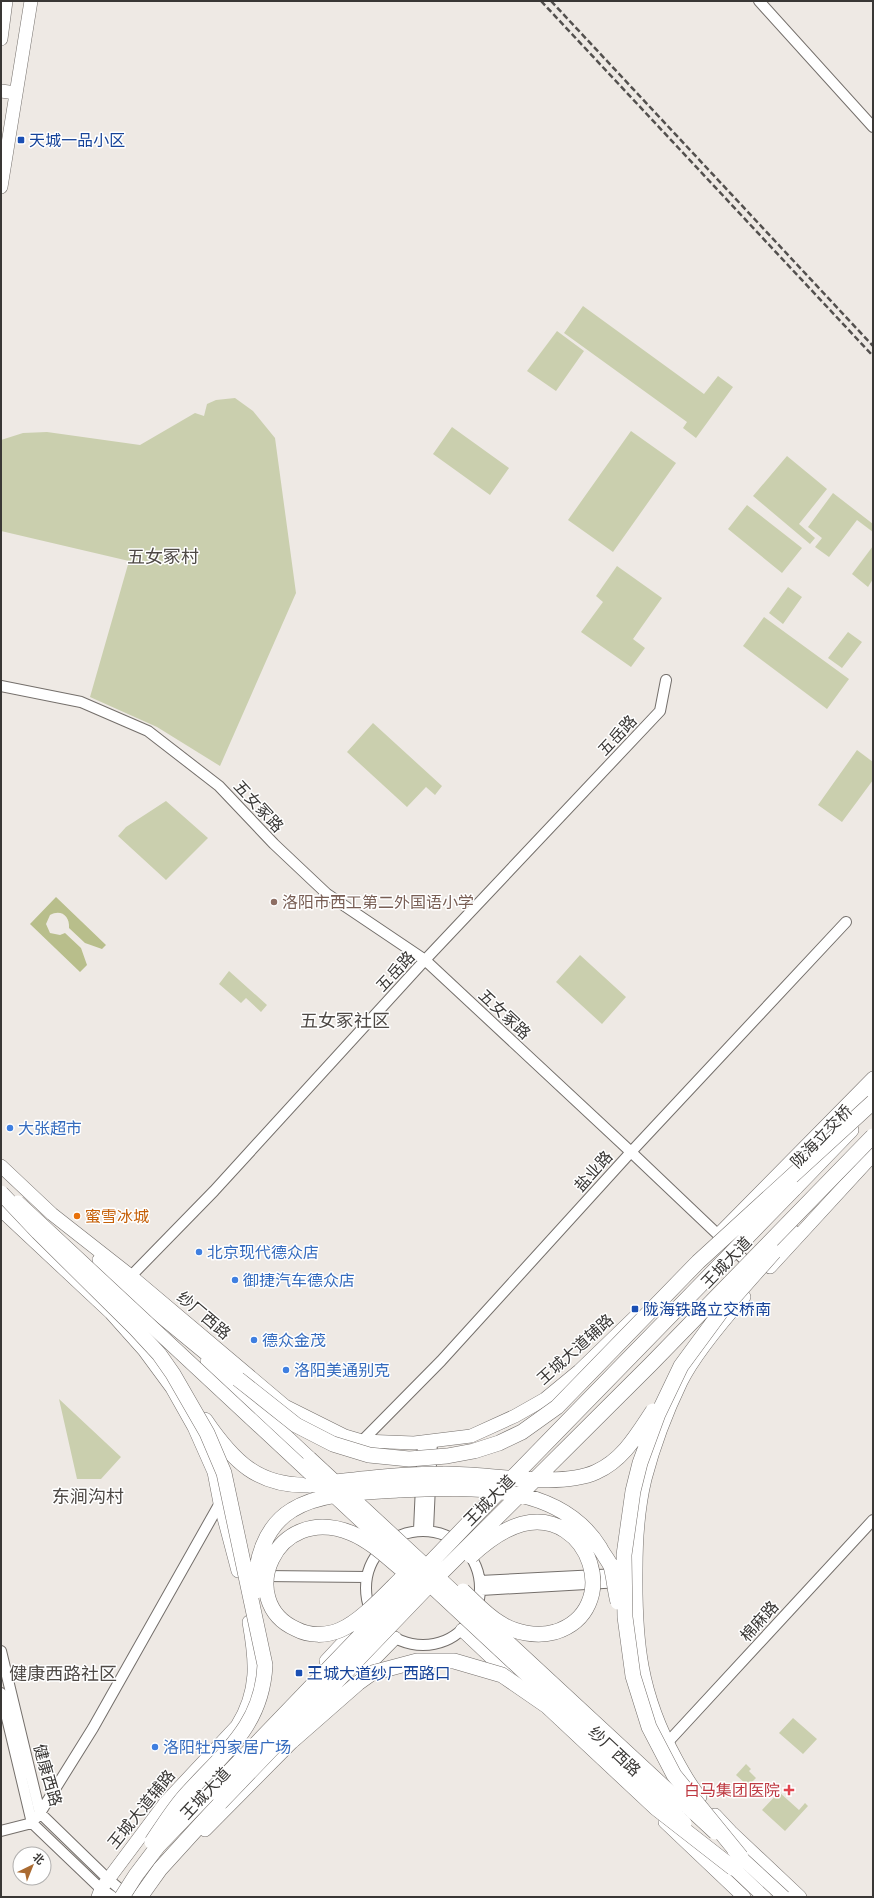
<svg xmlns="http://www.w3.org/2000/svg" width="874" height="1898" viewBox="0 0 874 1898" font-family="'Zilla Slab','Noto Sans SC',serif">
<rect width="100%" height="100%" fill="#eee9e4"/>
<!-- green -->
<path fill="#cacfae" d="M583,306L704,394L718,376L733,387L696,438L683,428L687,422L564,333Z
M557,331L584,351L556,391L527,371Z
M235,398L253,411L275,438L296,593L220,766L157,727L90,697L129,561L1,531V440L23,433L47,432L140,445L195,413L204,416L207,404L216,400Z
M452,427L509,468L490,495L433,454Z
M631,431L676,463L613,552L568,520Z
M787,456L827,489L799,524L815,538L810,544L753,496Z
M833,493L873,524V532L857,520L829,557L815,547L822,538L808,527Z
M747,505L802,548L782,573L728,529Z
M873,546V579L868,587L852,574Z
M617,566L662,598L633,639L645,648L631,667L581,632L603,602L596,596Z
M788,587L802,597L783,624L769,613Z
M764,617L849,679L827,709L743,646Z
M848,632L862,642L842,668L828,658Z
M373,723L442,786L435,795L426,787L407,807L347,752Z
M857,750L873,762V780L842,822L818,805Z
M166,801L208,838L166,880L118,836L126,827Z
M580,955L626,997L602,1024L556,982Z
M229,971L267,1005L261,1012L246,998L241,1003L219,984Z
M59,1399L121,1457L101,1479H77Z
M793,1718L817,1739L803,1754L779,1733Z
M746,1764L751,1769L749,1771L756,1778L748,1786L736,1775Z
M779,1792L799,1810L805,1803L808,1806L785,1831L762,1810Z"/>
<!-- forest -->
<path fill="#b8be8b" d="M56,897L106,945L102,949L85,943L69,928C70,916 61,909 50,915L46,924L50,933L60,935L65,933L81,948L87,965L80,972L30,924Z"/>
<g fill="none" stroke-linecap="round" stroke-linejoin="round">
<!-- minor casing -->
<g stroke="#746f6b" stroke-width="12">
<path id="minor" d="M759,1L873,127
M1,686L81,702L148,731L219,786L274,844L327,894L425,960L631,1152L752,1267
M840,1123L873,1091
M774,1257L780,1246L795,1231
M131,1276L214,1191L425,960L660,711L666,680
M362,1441L441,1361L631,1152L846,922
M419,1530L423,1442
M428,1530L432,1441
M366 1588a57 57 0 1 1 114 0a57 57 0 1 1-114 0Z
M263,1576L367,1577
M480,1581L618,1574
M481,1590L621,1582
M1,1651L40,1813L108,1879L128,1896
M1,1693L32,1823L101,1889L113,1897
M667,1743L873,1520
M1,1831L32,1823L40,1813L93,1728L220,1503"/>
</g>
<!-- major casing -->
<g stroke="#746f6b" stroke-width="14">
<path id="major" d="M1,39L6,1
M1,91L16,93
M1,187L31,1
M1,1166L52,1214L131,1276L285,1406L345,1436L362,1441L414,1443L471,1436L515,1416L545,1399L579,1371L636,1316
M1,1210L111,1313L144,1350L172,1388L194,1427L214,1472L220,1503L238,1571
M721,1232L873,1078
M99,1260L137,1297
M770,1267L873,1155
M207,1362L310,1458
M462,1630L515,1680
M326,1661L365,1619
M352,1682L395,1638
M700,1797C690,1785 683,1772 676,1759C640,1694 635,1641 636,1569C636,1539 638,1508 645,1479C654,1445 666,1413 681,1382C695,1354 723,1321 744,1297
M715,1815L731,1832L800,1897
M665,1822L744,1897
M205,1830L301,1733
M98,1897L101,1889L166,1802L237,1726C259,1691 256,1661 249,1622"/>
</g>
<!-- highway casing -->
<g stroke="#746f6b" stroke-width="16">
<path id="highway" d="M794,1189L851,1130
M130,1290L238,1379
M205,1420C233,1461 258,1487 310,1485
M140,1897L160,1869L220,1803"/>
</g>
<!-- minor -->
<use href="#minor" stroke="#fff" stroke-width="10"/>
<!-- major -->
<use href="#major" stroke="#fff" stroke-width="13"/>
<!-- highway -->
<use href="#highway" stroke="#fff" stroke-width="15"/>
<!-- rail -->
<path stroke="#53504e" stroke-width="2.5" stroke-dasharray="6 3" stroke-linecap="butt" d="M541,1L873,356
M551,1L873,346"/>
<!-- major-bridge casing -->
<g stroke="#746f6b" stroke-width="14" stroke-linecap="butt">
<path id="major-bridge" d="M18,1202L685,1823
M310,1458L715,1833
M734,1851L784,1897
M727,1862L764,1897"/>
</g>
<!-- highway-bridge casing -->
<g stroke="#746f6b" stroke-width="16" stroke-linecap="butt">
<path id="highway-bridge" d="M1,1193L38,1232L135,1328L159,1354L173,1374L207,1433L224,1473L265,1665C262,1727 223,1753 184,1797C172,1811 162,1827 152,1842
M238,1379L296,1425L333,1444L369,1455L409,1459L447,1456L474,1451L499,1443L522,1432L557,1407L698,1262L873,1102
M310,1485C354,1480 398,1474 443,1474C485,1473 559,1489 596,1472C623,1460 637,1435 653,1411
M405,1572C389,1559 371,1541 351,1533C274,1502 235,1602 296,1629C309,1636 326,1636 340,1630C362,1621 389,1590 407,1573
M463,1591C475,1602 486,1615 500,1623C515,1633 537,1637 555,1632C624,1610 590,1507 522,1524C504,1529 485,1543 471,1556
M255,1592C255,1561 264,1527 292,1510C320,1492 366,1492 398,1490C467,1487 559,1481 600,1548C603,1554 608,1560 611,1566C614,1577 615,1591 618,1602
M293,1740L358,1683L372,1673L417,1661H454L502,1675L547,1706L656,1808L733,1868
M220,1803L434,1580L651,1364L873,1136
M741,1857L674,1775L649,1727L633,1676L625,1617L624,1555L633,1491L640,1463L658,1414L681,1366L720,1313L774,1252
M122,1897L136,1875L158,1846L206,1796L482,1509L794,1189"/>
</g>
<!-- major-bridge -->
<use href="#major-bridge" stroke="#fff" stroke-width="13"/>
<!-- highway-bridge -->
<use href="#highway-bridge" stroke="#fff" stroke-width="15"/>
</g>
<!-- markers -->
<g fill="#1a4fb4" stroke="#fff" stroke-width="1.5">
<rect x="17" y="136" width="8" height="8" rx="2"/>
<rect x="631" y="1305" width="8" height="8" rx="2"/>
<rect x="295" y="1669" width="8" height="8" rx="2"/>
</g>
<circle fill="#8d6e63" stroke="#fff" stroke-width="1.5" cx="274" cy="902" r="4"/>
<g fill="#3f7fe0" stroke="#fff" stroke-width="1.5">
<circle cx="10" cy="1128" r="4"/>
<circle cx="199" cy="1252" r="4"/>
<circle cx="235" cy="1280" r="4"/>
<circle cx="254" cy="1340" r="4"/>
<circle cx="286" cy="1370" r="4"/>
<circle cx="155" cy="1747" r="4"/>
</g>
<circle fill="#e8710a" stroke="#fff" stroke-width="1.5" cx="77" cy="1216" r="4"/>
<path fill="#e0444e" stroke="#fff" stroke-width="1.5" d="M787 1784h4v4h4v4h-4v4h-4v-4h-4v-4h4z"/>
<g text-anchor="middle" stroke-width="3" stroke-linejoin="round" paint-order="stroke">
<!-- transit labels -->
<g font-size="16" fill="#164399" stroke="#fff" text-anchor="start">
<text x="29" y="146">天城一品小区</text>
<text x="643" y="1315">陇海铁路立交桥南</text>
<text x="307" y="1679">王城大道纱厂西路口</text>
</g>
<!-- street labels -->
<g font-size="16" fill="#393735" stroke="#fff">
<text transform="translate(617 735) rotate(-47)" y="6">五岳路</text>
<text transform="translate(259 806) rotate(47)" y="6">五女冢路</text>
<text transform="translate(395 971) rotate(-47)" y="6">五岳路</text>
<text transform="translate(505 1014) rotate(43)" y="6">五女冢路</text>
<text transform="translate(821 1136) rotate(-46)" y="6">陇海立交桥</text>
<text transform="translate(593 1171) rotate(-48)" y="6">盐业路</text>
<text transform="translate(726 1262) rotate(-46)" y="6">王城大道</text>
<text transform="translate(204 1315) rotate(40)" y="6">纱厂西路</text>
<text transform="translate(575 1349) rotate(-42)" y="6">王城大道辅路</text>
<text transform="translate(489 1500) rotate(-45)" y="6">王城大道</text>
<text transform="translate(759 1621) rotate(-48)" y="6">棉麻路</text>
<text transform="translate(615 1751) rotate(43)" y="6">纱厂西路</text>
<text transform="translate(48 1775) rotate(74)" y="6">健康西路</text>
<text transform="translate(205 1793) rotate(-47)" y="6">王城大道</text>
<text transform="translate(141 1809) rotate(-51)" y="6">王城大道辅路</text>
</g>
<!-- education labels -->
<g font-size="16" fill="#785e54" stroke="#fff" text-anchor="start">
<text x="282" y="908">洛阳市西工第二外国语小学</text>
</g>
<!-- shop labels -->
<g font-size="16" fill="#366cbe" stroke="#fff" text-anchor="start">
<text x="18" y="1134">大张超市</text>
<text x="207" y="1258">北京现代德众店</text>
<text x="243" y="1286">御捷汽车德众店</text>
<text x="262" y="1346">德众金茂</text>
<text x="294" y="1376">洛阳美通别克</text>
<text x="163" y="1753">洛阳牡丹家居广场</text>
</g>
<!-- food labels -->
<g font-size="16" fill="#c56008" stroke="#fff" text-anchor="start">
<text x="85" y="1222">蜜雪冰城</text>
</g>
<!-- health labels -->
<g font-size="16" fill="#be3a42" stroke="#fff" text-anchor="end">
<text x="780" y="1796">白马集团医院</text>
</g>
<!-- quarter labels -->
<g font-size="18" fill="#4e4945" stroke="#fff">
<text x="163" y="563">五女冢村</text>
<text x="345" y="1027">五女冢社区</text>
<text x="88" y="1503">东涧沟村</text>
<text x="63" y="1680">健康西路社区</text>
</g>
</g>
<!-- border -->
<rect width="874" height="1898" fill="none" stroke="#393735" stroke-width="4"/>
<!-- north arrow -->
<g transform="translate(32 1866) rotate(43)"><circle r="19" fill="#ffffff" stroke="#b0afae"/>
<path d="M0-3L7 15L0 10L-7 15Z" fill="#aa6b32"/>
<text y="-6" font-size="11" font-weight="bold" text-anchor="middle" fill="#393735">北</text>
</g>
</svg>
